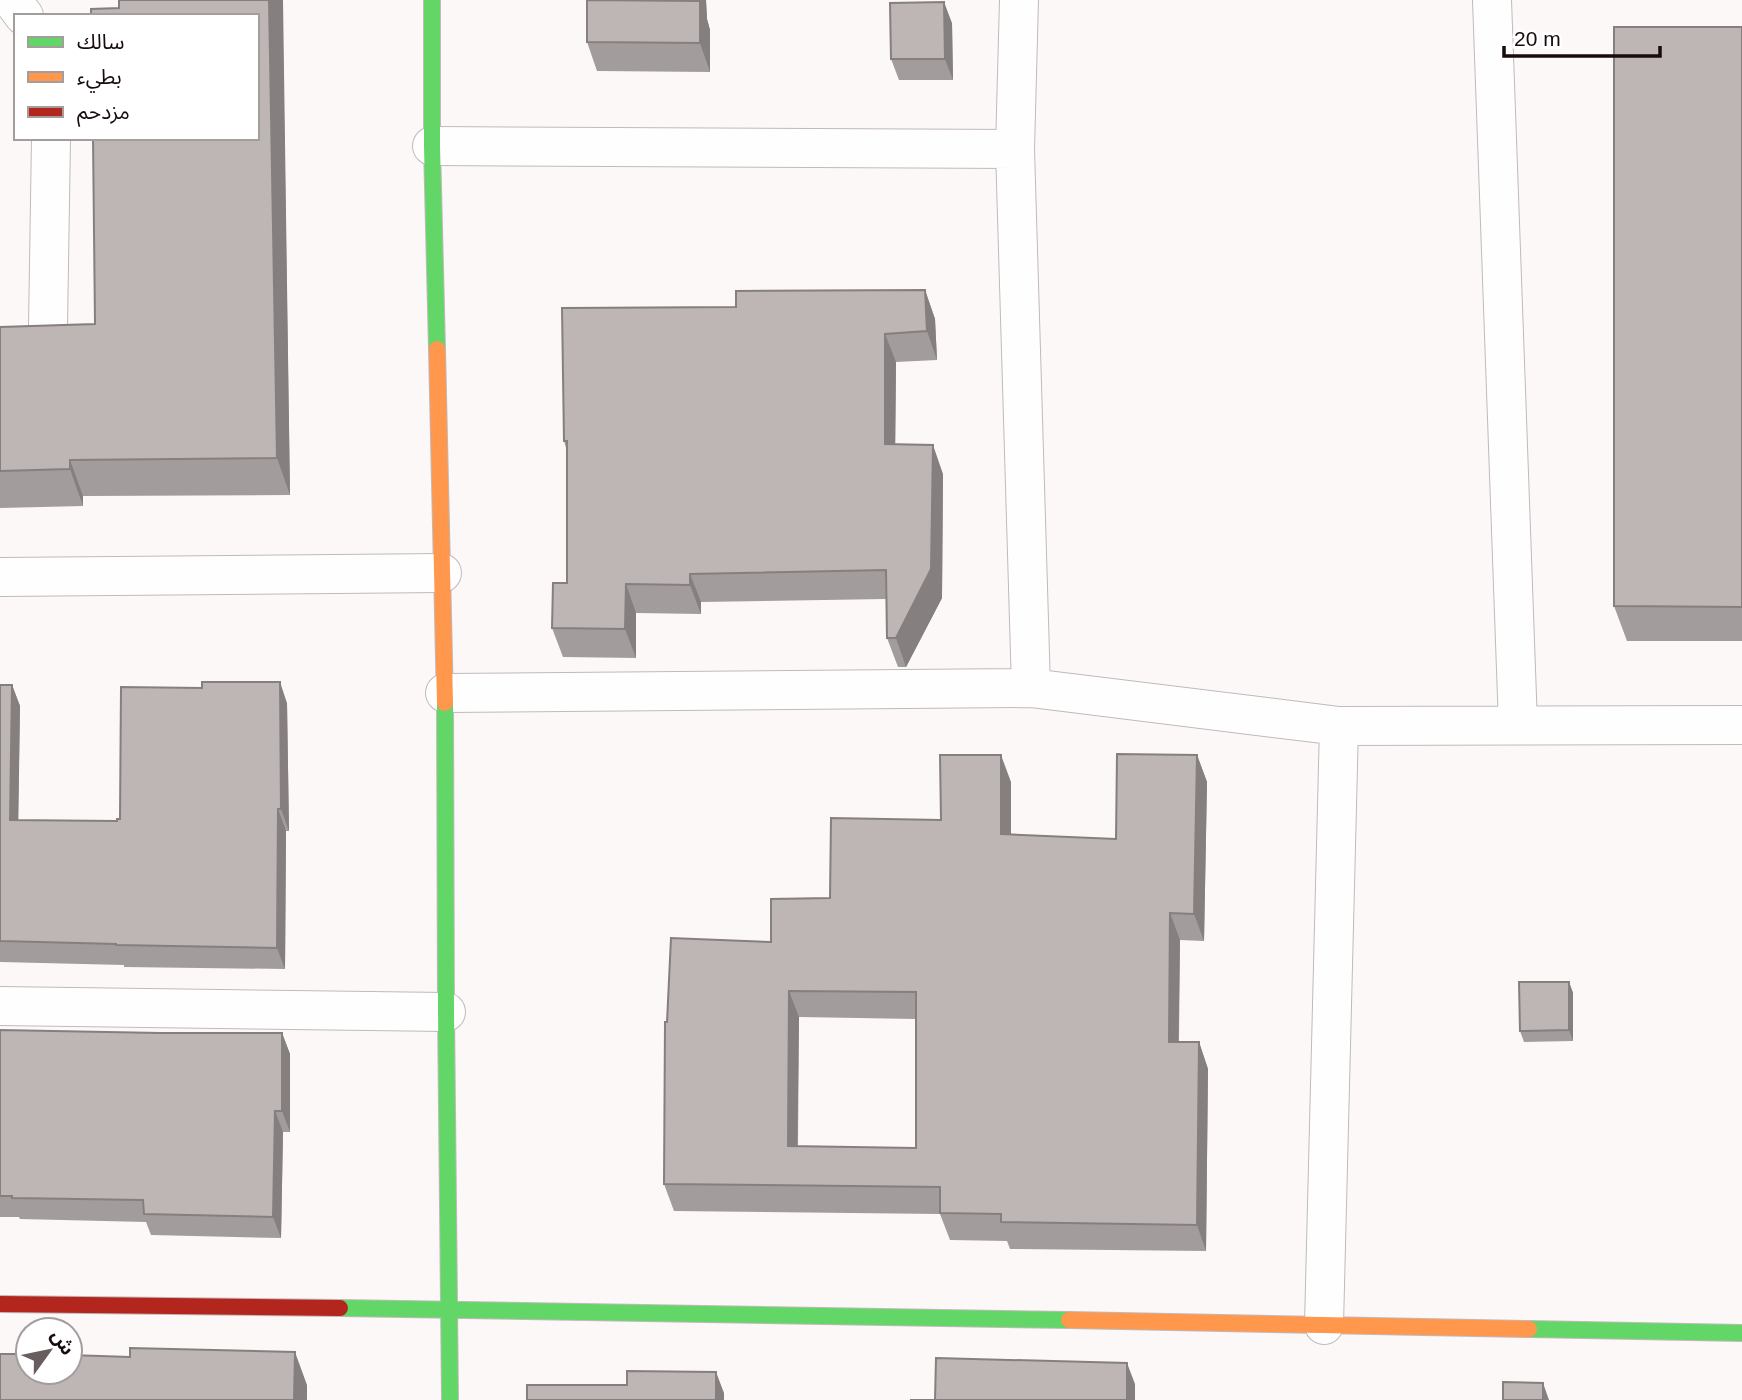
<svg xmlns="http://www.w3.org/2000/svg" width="1742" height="1400" viewBox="0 0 1742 1400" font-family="Arial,'Noto Sans Arabic',sans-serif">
<rect width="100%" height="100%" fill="#fdf8f8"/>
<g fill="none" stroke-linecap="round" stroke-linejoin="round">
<!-- street casing -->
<g stroke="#c2b9b9" stroke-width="40">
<path id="street" d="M12,0L24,16
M1019,0L1015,149L1031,688
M1492,0L1518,725
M432,146L1015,149
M48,327L51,138
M0,577L442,573
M445,693L1031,688L1339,726L1742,725
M0,1006L446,1012
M1324,1325L1339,726"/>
</g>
<!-- fast casing -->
<g stroke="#c2b9b9" stroke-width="18">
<path id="fast" d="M432,0V146L437,349
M445,703L446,1012L450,1400
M340,1308L1069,1320
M1529,1329L1742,1333"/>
</g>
<!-- slow casing -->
<g stroke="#c2b9b9" stroke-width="18">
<path id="slow" d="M437,349L445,703
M1069,1320L1529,1329"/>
</g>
<!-- jam casing -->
<g stroke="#c2b9b9" stroke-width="18">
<path id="jam" d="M0,1304L340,1308"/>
</g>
<!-- street -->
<use href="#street" stroke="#fffefe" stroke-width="38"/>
<!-- fast -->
<use href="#fast" stroke="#63d668" stroke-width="16"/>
<!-- slow -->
<use href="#slow" stroke="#ff974d" stroke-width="16"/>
<!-- jam -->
<use href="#jam" stroke="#b3261e" stroke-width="16"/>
</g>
<!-- wall -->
<path fill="#a39c9c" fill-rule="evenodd" d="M587,0H706L707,19L710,30V72L597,71L587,42Z
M952,23L953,80H899L891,59Z
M1742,27V641H1627L1614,606Z
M283,43L290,495L83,496V506L0,508V327L95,324Z
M925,290L935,319L937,360L896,362L895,445L943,474L942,598L906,667H898L887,638L886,599L701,602V614L636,613V658L563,657L552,628L567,583V451L564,441L736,307Z
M0,685H12L20,706L18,820L117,821L287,703L289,831H286L285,969L124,967V965L0,962Z
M1197,755L1207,782L1204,941L1180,940L1179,1042H1199L1208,1069L1206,1251L1010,1249L1007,1241L950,1240L940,1214L674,1211L664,1184L667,1022L771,942L830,898L941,820L1011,782V835L1116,839ZM799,1017L916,1019V1148L798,1146Z
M1569,982L1573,993V1041L1524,1042L1520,1031Z
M0,1030L160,1033H282L290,1054V1132H283L281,1238L151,1235L146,1222L20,1219L19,1217H0Z"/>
<!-- shaded-wall -->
<path fill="#857f7f" d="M269,0H283L290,495L277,458Z
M696,0H706L707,19L710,30V72L700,43Z
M944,2L952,23L953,80L945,59Z
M925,290L935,319L937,360L927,331Z
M885,334L896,362L895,473L885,444Z
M933,445L943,474L942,598L906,667L896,638Z
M70,460L83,496V506L70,469Z
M690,574L701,602V614L690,585Z
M626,584L636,613V658L625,629Z
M280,682L287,703L289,831L281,809Z
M12,685L20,706L18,842L10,820Z
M1001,755L1011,782V861L1001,834Z
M1197,755L1207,782L1204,941L1194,914Z
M278,809L286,831L285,969L277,948Z
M1170,913L1180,940L1178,1069L1169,1042Z
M1569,982L1573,993V1041L1569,1030Z
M789,991L799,1017L797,1173L788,1146Z
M282,1033L290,1054V1132L282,1111Z
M1199,1042L1208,1069L1206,1251L1197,1225Z
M275,1111L283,1132L281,1238L273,1217Z
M295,1352L307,1385V1400H294Z
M1127,1363L1135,1384V1400H1127Z
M716,1372L724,1393V1400H716Z
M1543,1383L1549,1400H1543Z"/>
<!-- building -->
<path fill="#beb5b5" stroke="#857f7f" stroke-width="2" fill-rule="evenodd" d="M119,0H269L277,458L70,460V469L0,471V327L95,324L93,138H257V16H91V9L119,8Z
M587,0L700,1V43L587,42Z
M944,2L945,59H891L890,3Z
M1614,27H1742V607L1614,606Z
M925,290L927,331L885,334V444L933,445L931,569L896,638H887L886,570L690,574V585L626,584L625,629L552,628L553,583H567V441H564L562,308L736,307V291Z
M202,682H280L281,809H278L277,948L116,945V944L0,941V685H12L10,820L117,821V819H120L121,687L202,688Z
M1117,754L1197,755L1194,914L1170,913L1169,1042H1199L1197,1225L1001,1222V1214L940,1213V1187L664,1184L665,1022H667L671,938L771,942V899L830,898L831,818L941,820L940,755H1001V834L1116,839ZM789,991L916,992V1148L788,1146Z
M1519,982H1569V1030L1520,1031Z
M0,1030L160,1033H282V1111H275L273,1217L144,1214L143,1200L12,1198V1196H0Z
M130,1348L295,1352L294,1400H0V1354H28V1372H70V1355L130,1357Z
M936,1358L1127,1363V1400H910H935Z
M627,1371L716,1372V1400H527V1385H627Z
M1503,1382L1543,1383V1400H1503Z"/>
<!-- legend -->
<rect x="14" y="14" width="245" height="126" fill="#ffffff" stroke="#a39d9e" stroke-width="2"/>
<rect x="28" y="37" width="35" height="10" fill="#63d668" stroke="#a39d9e" stroke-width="2"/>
<text x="77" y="49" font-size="21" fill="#180b0c">سالك</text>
<rect x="28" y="72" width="35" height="10" fill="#ff974d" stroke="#a39d9e" stroke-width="2"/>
<text x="77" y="84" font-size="21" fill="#180b0c">بطيء</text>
<rect x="28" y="107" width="35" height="10" fill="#b3261e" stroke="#a39d9e" stroke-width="2"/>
<text x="77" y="119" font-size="21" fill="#180b0c">مزدحم</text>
<!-- north arrow -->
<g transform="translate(49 1351) rotate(57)"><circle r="33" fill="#ffffff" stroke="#a39d9e" stroke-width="2"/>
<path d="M0-5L12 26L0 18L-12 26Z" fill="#685e5f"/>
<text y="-10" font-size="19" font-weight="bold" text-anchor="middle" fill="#180b0c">ش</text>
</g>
<!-- scale -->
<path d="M1504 46v10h156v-10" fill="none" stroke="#180b0c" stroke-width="3.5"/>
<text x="1514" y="46" font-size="21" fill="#180b0c" stroke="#ffffff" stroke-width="5" paint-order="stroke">20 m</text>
</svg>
